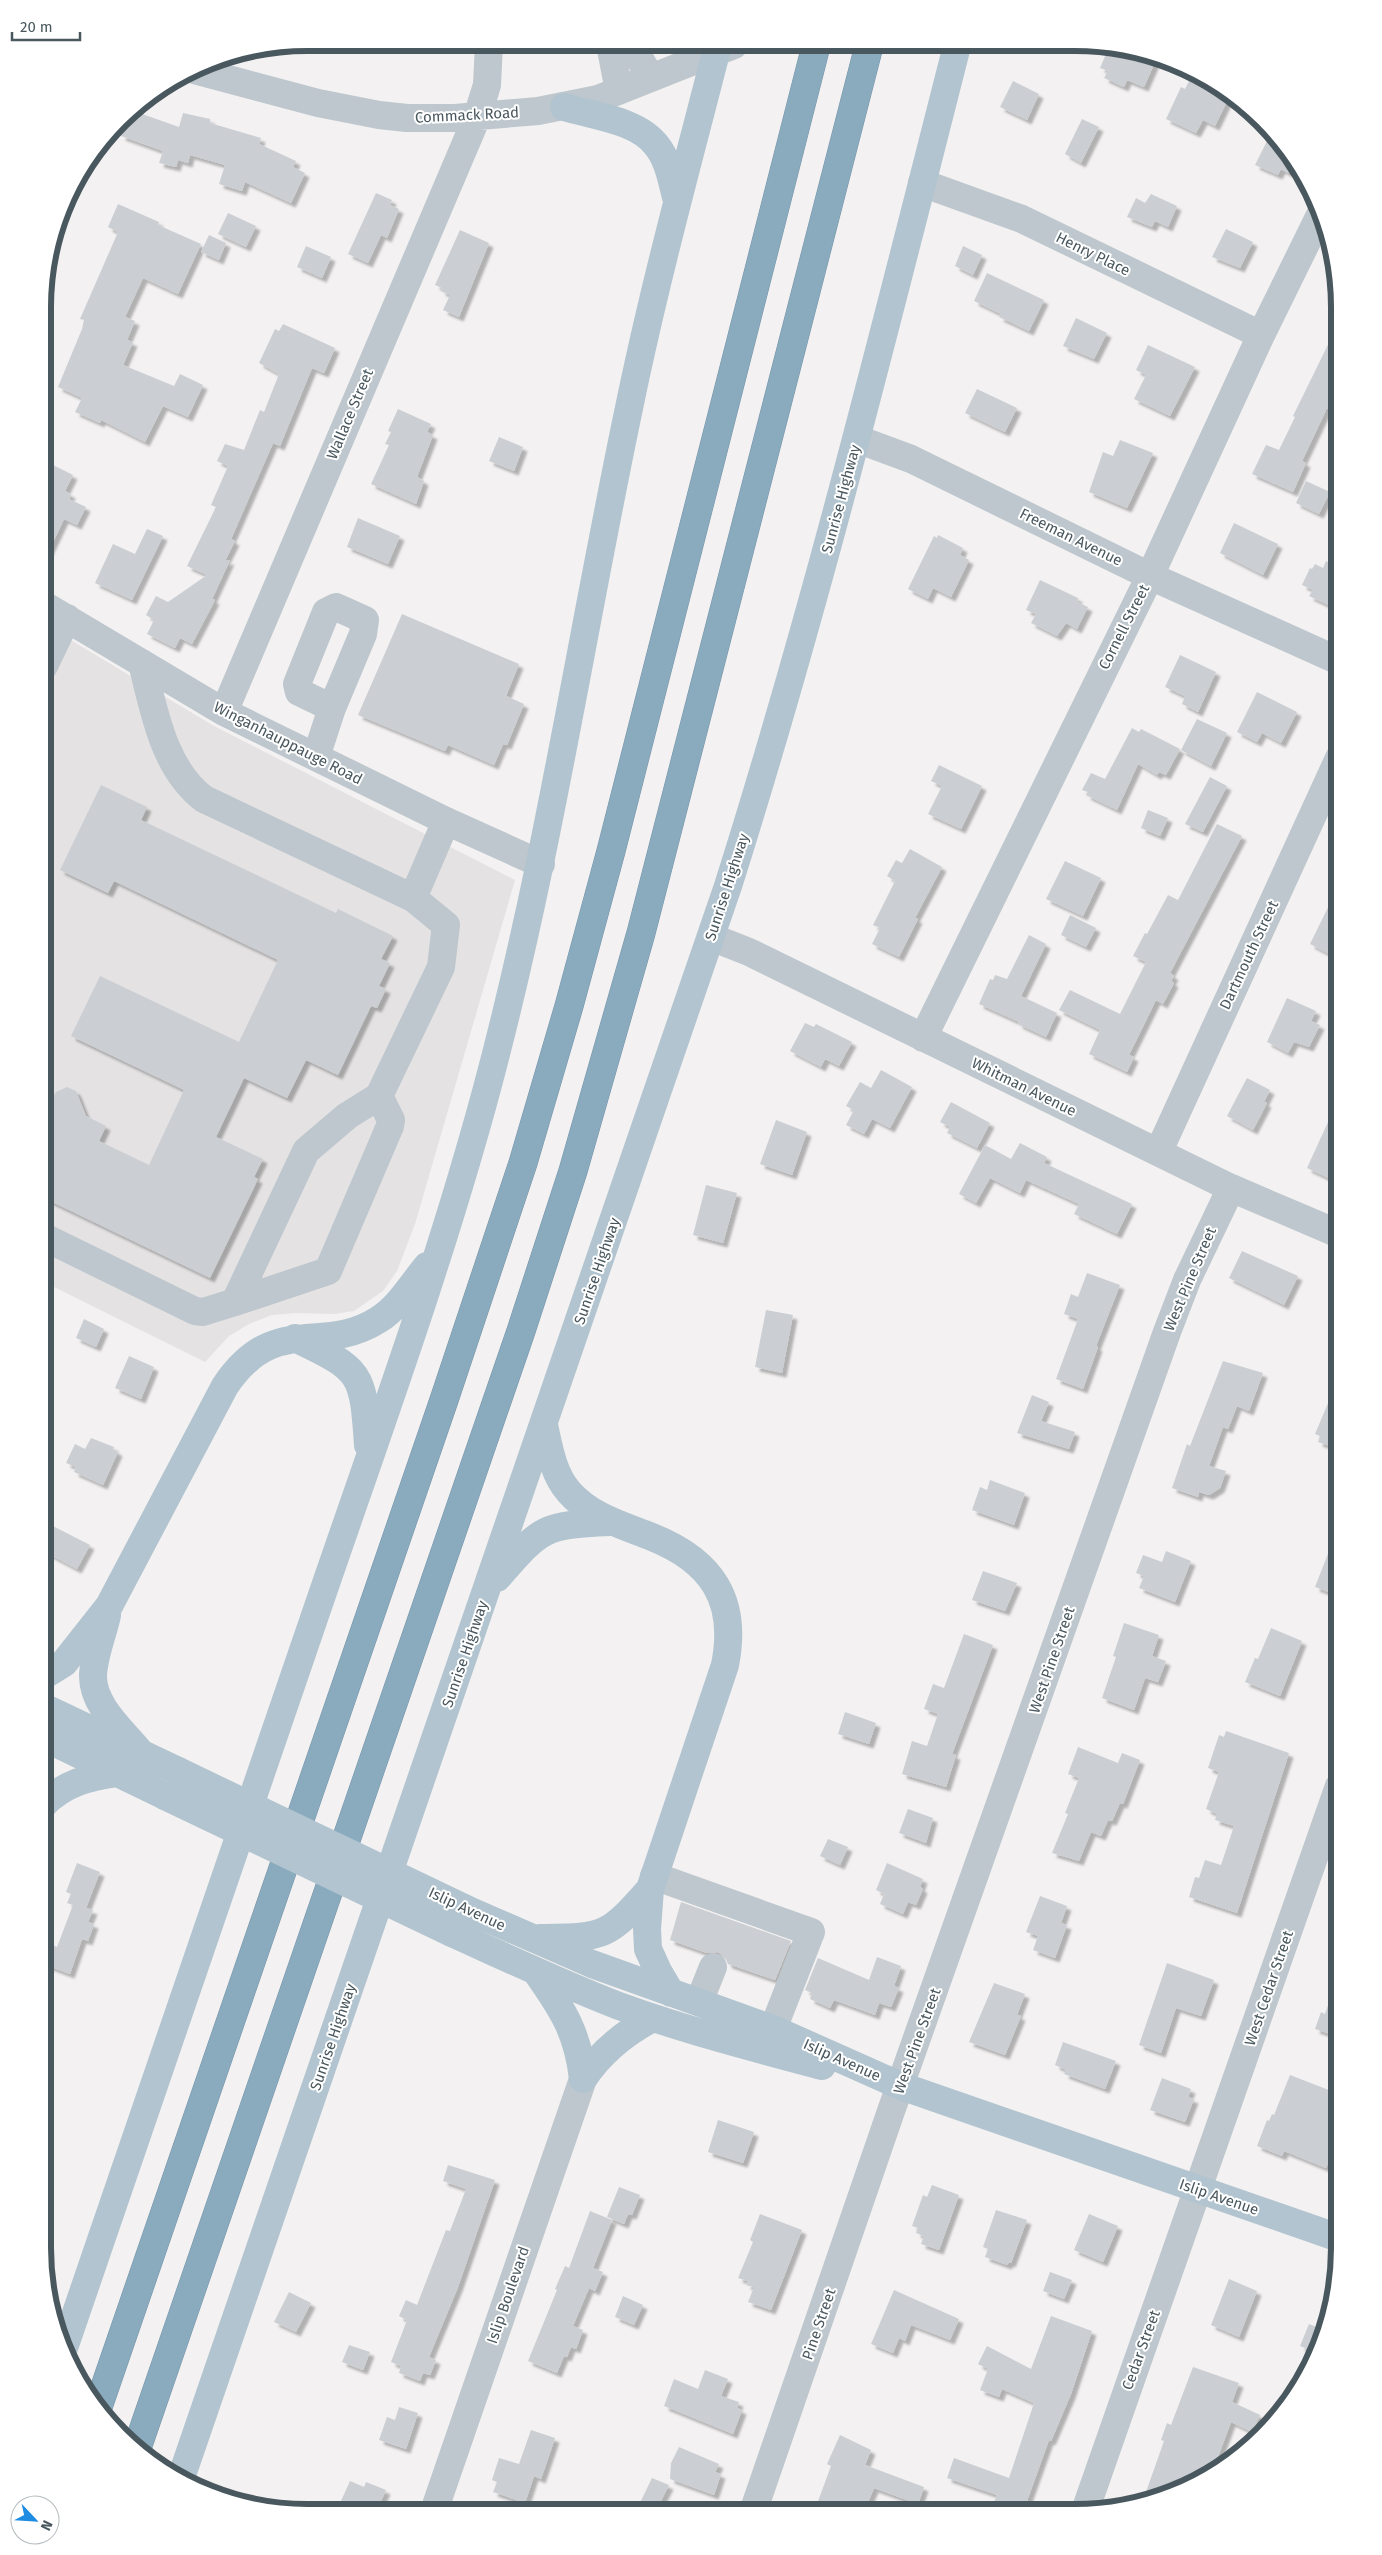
<svg xmlns="http://www.w3.org/2000/svg" width="1382" height="2555" viewBox="0 0 1382 2555" font-family="'Fira Sans',sans-serif">
<defs>
<filter id="shadow"><feDropShadow dx="4.5" dy="4.5" stdDeviation="1" flood-color="#0004"/></filter>
</defs>
<rect width="100%" height="100%" fill="#f3f1f1"/>
<!-- education -->
<path fill="#e4e2e3" d="M44,624L214,726L515,880L415,1224L397,1271L383,1291L354,1311L333,1314L296,1313L272,1315L249,1324L229,1336L205,1362L44,1282Z"/>
<!-- building -->
<path fill="#cbcfd3" filter="url(#shadow)" d="M1109,47L1123,48L1155,62L1144,87L1127,80L1124,87L1104,78L1108,71L1100,68Z
M1013,81L1039,94L1027,120L1000,107Z
M1189,81L1228,99L1215,126L1203,120L1196,133L1166,119L1181,87L1185,89Z
M131,110L179,127L183,113L210,119V123L261,138L259,144L296,161L293,167L305,173L291,203L245,182L242,191L219,184L225,165L190,155L188,163L178,160L176,167L159,163L163,151L121,136Z
M1082,119L1099,127L1081,163L1065,154Z
M1271,133L1294,159L1288,173L1281,169L1278,175L1255,165Z
M376,193L392,200L390,205L399,209L387,238L381,235L368,263L348,254Z
M1151,194L1177,206L1168,227L1155,221L1152,227L1127,217L1136,198L1145,203Z
M118,204L159,222L158,225L201,244L178,294L143,278L125,317L135,321L127,340L133,342L123,365L174,386L180,374L203,385L188,417L163,406L145,442L101,420L100,423L75,412L82,398L58,387L82,329L84,320L80,319L118,232L108,227Z
M228,213L256,226L246,247L218,234Z
M1226,229L1253,242L1240,268L1212,257Z
M460,230L489,243L459,317L443,310L450,295L441,291L442,288L435,285Z
M209,235L226,243L219,260L201,252Z
M306,246L331,257L322,278L297,267Z
M963,246L982,255L973,275L955,266Z
M987,273L1044,300L1029,331L999,317L1001,314L974,301Z
M1076,318L1107,333L1094,359L1063,346Z
M1340,320L1339,414L1327,408L1302,461L1306,463L1293,492L1252,474L1266,445L1279,450L1295,417L1293,416Z
M283,324L335,348L324,373L312,368L280,446L273,443L231,539L235,541L225,561L230,560L212,599L215,600L192,644L180,638L175,648L147,634L154,620L146,615L156,596L168,602L207,575L187,566L216,507L211,505L228,466L217,461L225,444L244,450L260,410L264,412L279,374L259,363L275,329L279,331Z
M1148,345L1195,367L1170,416L1134,399L1146,375L1136,370Z
M977,389L1017,408L1005,432L965,413Z
M398,409L431,424L427,432L433,435L417,477L424,481L416,504L371,484L389,445L385,444L391,432L388,431Z
M499,437L523,447L514,471L489,461Z
M1120,440L1153,453L1127,508L1089,492L1103,452L1113,456Z
M53,465L73,475L65,491L71,494L69,499L86,507L77,525L64,519L44,561L45,467L50,471Z
M1306,481L1330,492L1319,514L1296,503Z
M358,518L400,536L388,564L347,547Z
M1234,523L1278,544L1263,575L1220,553Z
M147,529L163,536L132,600L95,583L113,544L135,554Z
M938,535L963,548L960,555L969,560L951,597L933,588L928,599L908,589L934,536L937,538Z
M1326,561L1339,568V610L1309,596L1313,590L1302,585L1310,568L1312,569L1315,564L1323,568Z
M1040,580L1078,598L1077,602L1088,607L1077,629L1066,623L1057,636L1031,623L1036,614L1026,610Z
M402,614L519,664L506,696L524,704L507,745L503,744L494,765L448,745L445,751L358,715Z
M1180,655L1216,672L1198,712L1182,704L1185,696L1165,687Z
M1257,692L1297,712L1281,743L1262,733L1257,742L1237,732Z
M1197,719L1227,733L1211,766L1181,750Z
M1132,728L1139,732L1141,729L1180,749L1166,775L1159,772L1157,775L1138,764L1117,810L1086,795L1088,792L1082,790L1091,773L1105,779Z
M939,765L982,786L961,829L928,814L942,786L931,781Z
M1210,777L1227,786L1203,832L1185,824Z
M101,785L147,807L141,820L336,913L338,909L393,936L381,959L390,963L379,986L386,989L377,1008L371,1006L338,1075L306,1060L287,1098L244,1078L216,1137L263,1159L254,1177L258,1179L210,1278L44,1198V1112L56,1092L67,1087L76,1091L86,1116L106,1126L99,1141L149,1165L184,1090L71,1036L100,976L239,1042L278,960L114,881L108,893L60,870Z
M1148,810L1168,818L1160,836L1141,828Z
M1217,824L1242,836L1170,973L1174,976L1171,981L1174,983L1163,1004L1156,1000L1129,1055L1134,1057L1127,1072L1089,1054L1100,1030L1059,1010L1070,990L1120,1014L1146,962L1133,956L1145,933L1147,934L1168,895L1178,900Z
M910,849L942,867L915,918L918,919L899,957L872,944L880,928L873,925L895,881L887,876L896,860L902,863Z
M1065,861L1101,878L1083,916L1046,899Z
M1339,885V959L1310,944Z
M1070,915L1096,928L1086,947L1061,935Z
M1029,935L1046,944L1021,996L1057,1013L1046,1037L1018,1024L1019,1022L979,1004L990,979L993,980L995,975L1007,979Z
M1287,998L1316,1011L1311,1021L1320,1025L1309,1047L1294,1042L1288,1053L1267,1042Z
M805,1023L814,1027L816,1024L852,1042L839,1066L825,1059L821,1067L790,1051Z
M881,1070L912,1087L890,1128L872,1119L864,1134L846,1125L854,1110L846,1106L860,1082L871,1088Z
M1247,1078L1270,1090L1264,1102L1267,1103L1253,1130L1227,1116Z
M1339,1098V1183L1307,1168Z
M951,1102L990,1123L977,1148L947,1133L950,1127L940,1122Z
M776,1120L807,1132L792,1175L760,1164Z
M1020,1143L1047,1157L1044,1163L1132,1204L1117,1234L1074,1214L1079,1204L1026,1180L1020,1193L990,1178L976,1203L959,1194L985,1145L1011,1159Z
M706,1185L737,1193L723,1243L693,1235Z
M1242,1251L1298,1276L1284,1305L1229,1278Z
M1087,1273L1120,1285L1096,1346L1098,1347L1083,1389L1056,1379L1078,1319L1064,1314L1071,1294L1078,1297Z
M766,1310L793,1315L782,1373L755,1367Z
M84,1319L104,1329L96,1347L76,1338Z
M129,1356L154,1367L141,1399L115,1388Z
M1223,1361L1263,1373L1249,1411L1237,1406L1228,1429L1223,1427L1209,1466L1226,1471L1220,1488L1209,1495L1199,1492L1198,1497L1172,1488L1187,1444L1190,1446Z
M1339,1377V1449L1318,1442L1320,1436L1315,1434Z
M1032,1395L1049,1402L1041,1421L1075,1432L1069,1449L1017,1433Z
M91,1438L114,1447L113,1449L118,1452L103,1485L74,1472L76,1467L66,1463L75,1444L85,1449Z
M990,1480L1025,1493L1014,1525L972,1510L980,1487L987,1490Z
M43,1521L90,1545L77,1569L43,1551Z
M1338,1528L1339,1529V1596L1315,1587Z
M1166,1551L1191,1561L1175,1602L1139,1588L1144,1576L1136,1573L1143,1555L1162,1562Z
M983,1571L1017,1583L1005,1611L972,1600Z
M1124,1623L1159,1635L1152,1656L1166,1661L1158,1682L1145,1678L1134,1710L1102,1698L1116,1657L1113,1656Z
M1271,1628L1302,1641L1280,1696L1245,1682L1255,1658L1258,1659Z
M964,1634L993,1645L952,1754L956,1755L946,1787L902,1774L912,1741L927,1746L938,1714L924,1709L933,1684L944,1688Z
M845,1712L876,1723L869,1744L838,1734Z
M1226,1731L1289,1753L1237,1913L1189,1897L1195,1877L1199,1878L1205,1860L1221,1865L1234,1826L1215,1820L1217,1814L1206,1809L1219,1772L1208,1768L1219,1735L1224,1737Z
M1078,1747L1118,1763L1122,1753L1140,1760L1123,1804L1120,1803L1112,1821L1108,1820L1101,1836L1091,1832L1079,1861L1052,1853L1068,1814L1065,1813L1079,1778L1068,1774Z
M908,1809L933,1818L926,1843L899,1833Z
M828,1839L848,1847L840,1865L820,1856Z
M77,1863L100,1872L86,1908L93,1910L88,1922L94,1924L88,1941L82,1939L70,1974L43,1964V1941L57,1947L73,1905L67,1903L71,1894L66,1892Z
M887,1863L923,1879L920,1887L923,1889L916,1905L908,1902L903,1914L880,1904L884,1894L876,1890Z
M1040,1896L1067,1906L1061,1923L1067,1925L1055,1958L1033,1950L1038,1936L1026,1932Z
M681,1902L791,1941L775,1980L728,1964L725,1957L718,1952L707,1953L670,1940Z
M877,1957L901,1966L894,1986L899,1988L891,2007L879,2003L875,2015L834,2000L830,2008L810,1999L812,1993L805,1990L818,1958L869,1980Z
M1167,1963L1214,1980L1201,2016L1176,2008L1161,2053L1139,2045Z
M1336,1982H1339V2037L1315,2029L1321,2012L1325,2014Z
M994,1983L1025,1994L1017,2015L1021,2016L1005,2055L969,2042Z
M1063,2042L1116,2061L1105,2089L1064,2074L1066,2070L1055,2065Z
M1290,2075L1339,2094V2136L1326,2168L1284,2151L1282,2156L1257,2146L1267,2120L1269,2121L1272,2114L1274,2115Z
M1162,2078L1191,2089L1188,2097L1194,2099L1185,2122L1150,2110Z
M718,2120L754,2132L743,2163L708,2152Z
M448,2165L495,2180L458,2287L429,2357L436,2360L430,2375L423,2373L420,2381L399,2373L401,2366L391,2362L407,2320L399,2316L406,2300L417,2305L446,2230L450,2231L466,2189L443,2181Z
M932,2185L959,2195L939,2250L921,2244L924,2236L916,2233L918,2228L912,2226L923,2195L927,2197Z
M619,2187L640,2195L632,2215L628,2214L624,2224L607,2217Z
M996,2210L1027,2220L1011,2263L1009,2262L1007,2265L985,2257L988,2249L983,2247Z
M590,2211L612,2220L593,2268L603,2272L595,2291L589,2288L573,2326L583,2330L576,2349L571,2347L567,2357L564,2356L557,2373L528,2361L557,2290L555,2289L565,2266L569,2268Z
M760,2214L802,2230L771,2310L748,2302L754,2287L746,2285L748,2281L738,2278L753,2242L750,2240Z
M1089,2214L1118,2226L1103,2262L1074,2250Z
M1050,2272L1072,2280L1064,2299L1043,2291Z
M1229,2279L1257,2291L1239,2337L1211,2325Z
M894,2290L959,2319L950,2340L911,2325L905,2341L899,2338L893,2353L871,2344Z
M289,2292L311,2303L296,2332L274,2322Z
M623,2296L643,2305L634,2325L615,2317Z
M1051,2316L1092,2331L1071,2394L1051,2441L1049,2440L1023,2512H990L997,2495L947,2478L954,2458L1009,2478L1034,2403L1002,2389L999,2397L980,2390L988,2369L978,2364L987,2346L1031,2369Z
M1309,2324L1324,2330L1317,2353L1300,2346Z
M349,2345L370,2352L363,2370L342,2362Z
M1193,2367L1239,2383L1232,2402L1260,2415L1252,2432L1231,2422L1213,2470L1161,2498L1146,2492L1164,2441L1161,2440L1167,2423L1171,2425Z
M705,2370L728,2379L721,2396L739,2402L737,2408L742,2410L733,2434L664,2406L674,2379L698,2389Z
M399,2407L418,2413L406,2449L379,2440L387,2417L395,2420Z
M531,2430L555,2438L541,2479L534,2476L525,2503L493,2492L497,2482L492,2480L499,2458L519,2464Z
M840,2435L871,2450L865,2465L924,2487L918,2504L874,2488L864,2512H814L831,2466L827,2464Z
M679,2447L719,2464L715,2472L721,2474L714,2495L670,2479L671,2463Z
M652,2478L669,2485L656,2511H636Z
M350,2481L364,2487L366,2482L386,2490L377,2510H337Z"/>
<g fill="none" stroke-linecap="round" stroke-linejoin="round">
<!-- highway casing -->
<g stroke="#7595aa" stroke-width="29">
<path id="highway" d="M98,2407L444,1400L523,1163L569,1006L611,851L816,46
M137,2448L521,1331L573,1171L641,933L869,46"/>
</g>
<!-- minor -->
<path stroke="#bdc7cd" stroke-width="28" d="M610,44L619,91
M631,44L651,78
M194,70L318,103L379,115L407,118H455L538,111L598,99L734,45
M922,183L1022,219L1261,335
M857,439L911,459L1150,576L1339,661
M44,605L224,712L446,821L541,864
M142,663C154,710 163,768 204,799L413,898L446,821
M44,666L67,618
M224,712L477,117L487,85L489,44
M316,757L332,708L363,634L365,620L336,607L326,612L297,684L299,692L332,708
M711,937L749,952L1231,1188L1339,1234
M923,1038L1150,576L1261,335L1321,213
M1159,1151L1339,758
M44,1237L195,1311L203,1312L235,1302L306,1151L347,1116L379,1096L441,967L446,925L413,898
M235,1302L328,1271L390,1126L391,1120L379,1096
M654,1876L811,1932L773,2029
M699,2002L713,1967
M434,2511L583,2079
M1085,2511L1339,1786
M753,2512L890,2114L1167,1332L1187,1280L1231,1188"/>
<!-- major -->
<path stroke="#b1c4cf" stroke-width="28" d="M564,107C593,116 638,120 657,146C669,161 672,183 677,201
M295,1338C362,1370 363,1372 368,1445
M544,1425C549,1448 553,1474 569,1492C591,1517 622,1525 652,1537C712,1561 738,1600 725,1665L650,1889L647,1929L648,1949L658,1971L671,1993
M497,1578C541,1528 542,1525 610,1522
M107,1615C103,1634 94,1655 93,1675C92,1705 122,1730 140,1752
M43,1676L64,1663L109,1606L225,1386C275,1312 321,1356 378,1320C399,1307 412,1284 427,1266
M43,1707L178,1771
M43,1737L165,1796
M43,1805C64,1783 89,1777 118,1773
M466,1909L592,1964L773,2029L901,2086L1339,2238
M452,1933C507,1958 562,1984 619,2006C685,2030 754,2048 822,2066
M540,1938C605,1937 607,1938 650,1889
M537,1973C563,2010 578,2033 583,2079
M583,2079C601,2052 624,2033 653,2018
M64,2348C150,2097 236,1846 322,1595C379,1429 440,1262 486,1092C547,866 581,636 629,408C654,286 687,166 718,45
M181,2478L728,886C816,608 885,328 957,46"/>
<!-- highway -->
<use href="#highway" stroke="#8aaabe" stroke-width="28"/>
<!-- major-bridge -->
<path stroke="#b1c4cf" stroke-width="28" d="M178,1771L466,1909
M165,1796L452,1933"/>
</g>
<g text-anchor="middle" stroke-width="4" stroke-linejoin="round" paint-order="stroke">
<!-- street labels -->
<g font-size="15" fill="#49575e" stroke="#fff">
<text transform="translate(467 115) rotate(-3)" y="5">Commack Road</text>
<text transform="translate(1093 254) rotate(26)" y="5">Henry Place</text>
<text transform="translate(350 414) rotate(-67)" y="5">Wallace Street</text>
<text transform="translate(841 499) rotate(-75)" y="5">Sunrise Highway</text>
<text transform="translate(1071 537) rotate(26)" y="5">Freeman Avenue</text>
<text transform="translate(1124 627) rotate(-63)" y="5">Cornell Street</text>
<text transform="translate(288 743) rotate(27)" y="5">Winganhauppauge Road</text>
<text transform="translate(727 887) rotate(-72)" y="5">Sunrise Highway</text>
<text transform="translate(1249 955) rotate(-65)" y="5">Dartmouth Street</text>
<text transform="translate(1024 1087) rotate(26)" y="5">Whitman Avenue</text>
<text transform="translate(597 1271) rotate(-71)" y="5">Sunrise Highway</text>
<text transform="translate(1190 1279) rotate(-67)" y="5">West Pine Street</text>
<text transform="translate(465 1654) rotate(-71)" y="5">Sunrise Highway</text>
<text transform="translate(1052 1660) rotate(-71)" y="5">West Pine Street</text>
<text transform="translate(467 1909) rotate(25)" y="5">Islip Avenue</text>
<text transform="translate(1269 1988) rotate(-71)" y="5">West Cedar Street</text>
<text transform="translate(333 2037) rotate(-71)" y="5">Sunrise Highway</text>
<text transform="translate(917 2041) rotate(-70)" y="5">West Pine Street</text>
<text transform="translate(842 2060) rotate(24)" y="5">Islip Avenue</text>
<text transform="translate(1219 2197) rotate(19)" y="5">Islip Avenue</text>
<text transform="translate(508 2295) rotate(-71)" y="5">Islip Boulevard</text>
<text transform="translate(819 2324) rotate(-71)" y="5">Pine Street</text>
<text transform="translate(1141 2350) rotate(-70)" y="5">Cedar Street</text>
</g>
</g>
<!-- crop -->
<path d="M0 0H1382V2555H0ZM307 51H1075A256 256 0 0 1 1331 307V2248A256 256 0 0 1 1075 2504H307A256 256 0 0 1 51 2248V307A256 256 0 0 1 307 51Z" fill="#fff" fill-rule="evenodd"/>
<path fill="none" stroke="#49575e" stroke-width="6" d="M307 51H1075A256 256 0 0 1 1331 307V2248A256 256 0 0 1 1075 2504H307A256 256 0 0 1 51 2248V307A256 256 0 0 1 307 51Z"/>
<!-- north arrow -->
<g transform="translate(35 2520) rotate(115)"><circle r="24" fill="#ffffff" stroke="#b6bcbf"/>
<path d="M0-4L9 19L0 12L-9 19Z" fill="#1d8ce1"/>
<text y="-8" font-size="14" font-weight="bold" text-anchor="middle" fill="#49575e">N</text>
</g>
<!-- scale -->
<path d="M12 32v8h68v-8" fill="none" stroke="#49575e" stroke-width="2.5"/>
<text x="20" y="32" font-size="15" fill="#49575e" stroke="#ffffff" stroke-width="4" paint-order="stroke">20 m</text>
</svg>
